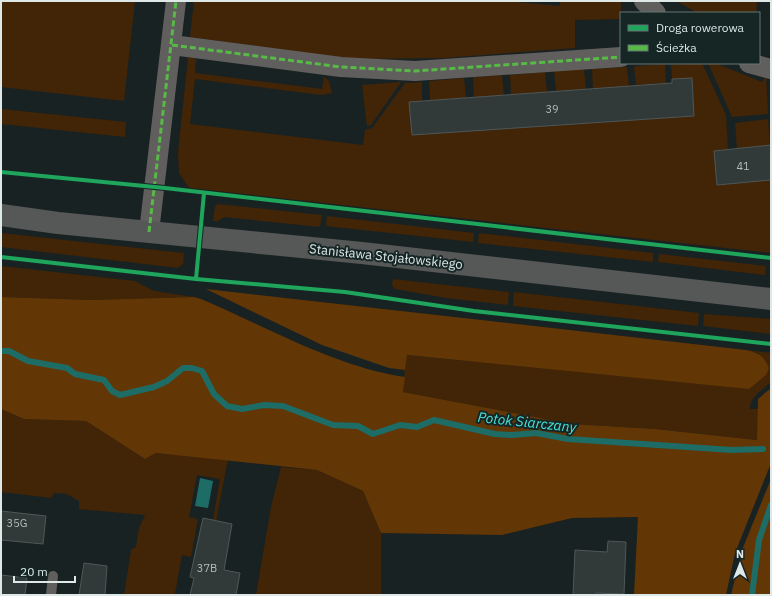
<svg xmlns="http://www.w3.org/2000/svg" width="772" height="596" viewBox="0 0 772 596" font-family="'IBM Plex Sans',sans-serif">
<rect width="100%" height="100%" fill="#192222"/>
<!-- green -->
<path fill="#422406" d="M1,1H135L124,101L1,87Z
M194,1H505L560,6V1H621V19L575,20V48L444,58L350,59L190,37Z
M677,1H757L756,13H697Z
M188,57L196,59L195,73L322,89L324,77L329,81L332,93L321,95L195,79L190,124L363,145L365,130L372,128L405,83L422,82V101L409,103L413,135L694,116L692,78L672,79L671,65L702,63L726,115L728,150L714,151L717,185L771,180V253L189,188L179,173L178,153Z
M708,63H715L762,82L766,75L768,114L732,117Z
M665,64L666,83L636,85L634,68L636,66Z
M627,67L629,86L593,89L592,69Z
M584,69L586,89L556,91L554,71Z
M545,72L547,92L511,95L510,75Z
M502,75L504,95L474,98L473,77Z
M464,78L466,98L430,101L429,81Z
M401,82L371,125L367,126L362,85Z
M1,109L126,122L125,137L1,124Z
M768,119L770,146L737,149L735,123Z
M218,204L322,215L320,227L224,217L218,221H213L215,207Z
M327,216L474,233L473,242L326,226Z
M1,233L184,253L183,264L178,268L1,247Z
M479,233L653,253V262L478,243Z
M659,254L766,266L765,275L658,262Z
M1,266L135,281L154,291L194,297L91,300L1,297Z
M393,279L509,292L508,305L446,298L395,289L392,285Z
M514,292L699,313L698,326L513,306Z
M704,314L771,319V334L703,326Z
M746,350L771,353V382C763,389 749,398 750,409H758V440L655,429L572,424L403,392L406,355L477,362L760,354Z
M1,409L24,419L86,421L145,459L156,453L228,459L216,521L213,520L220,479L197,475L189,517L198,519L191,557L182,555L175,594L180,595H124L131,550L136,547L139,528L145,515L79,509V501L67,494L54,493L51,498L1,492Z
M281,467L317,470L363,491L381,533V595H256L271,507Z"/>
<!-- forest -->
<path fill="#633605" d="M206,289L746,350C759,353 764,356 769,368L766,375L749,389L407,355L405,370L389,368L322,345Z
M1,297L91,300L194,297L201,299C265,326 335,367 405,377L403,392L572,424L655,429L757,440L758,399L771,388V463L735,553L726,595H634L638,517L572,518L502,535L381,533L363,491L317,470L156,453L145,459L86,421L24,419L1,409Z
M771,479V595H731L742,550Z"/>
<!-- water -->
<path fill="#1e6c66" d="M200,478L213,481L208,508L195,506Z"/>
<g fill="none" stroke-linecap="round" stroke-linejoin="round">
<!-- stream -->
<path stroke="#1e6c66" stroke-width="6" d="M1,351H9L28,361L67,368L75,374L104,380L112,391L120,395L154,387L167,381L183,368H192L202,371L214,394L227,406L242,409L264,405L283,406L333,425L358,426L373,434L400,425L417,427L434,420L495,434L512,435L536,433L568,439L732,450L763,449
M752,595L759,540L771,505"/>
</g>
<!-- building -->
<path fill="#313939" stroke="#4f5757" d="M692,78L694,116L412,135L409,102L672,83V79Z
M771,145V180L717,185L714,151Z
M1,511L46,516L43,544L1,540Z
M203,518L232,524L224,570L240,573L236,595H190L194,578L190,577Z
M608,541L626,542L624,594L596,593V595H573L575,550L607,552Z
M84,563L107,566L105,595H79Z
M1,575L27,578L25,595H1Z"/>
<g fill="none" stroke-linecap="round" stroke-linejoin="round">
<!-- lane -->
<path stroke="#605f5e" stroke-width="10" d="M51,595L53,576"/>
<!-- street -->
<path stroke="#605f5e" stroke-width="20" d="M644,1L656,13
M172,45L341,67L415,71L621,57
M749,63L771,69
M149,232L176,1"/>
<!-- secondary -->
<path stroke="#565857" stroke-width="22" d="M1,215L58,223L362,253L771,299"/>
<!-- quiet -->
<path stroke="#58b947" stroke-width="3" stroke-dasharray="6 3" stroke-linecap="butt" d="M172,45L341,67L415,71L621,57
M149,232L176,1"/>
<!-- cycleway casing -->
<g stroke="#152625" stroke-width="6">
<path id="cycleway" d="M1,172L165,188L771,258
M1,257L196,279L345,292L474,311L771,344
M196,279L204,193"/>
</g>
<!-- cycleway -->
<use href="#cycleway" stroke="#20a55d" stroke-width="4"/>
</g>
<g text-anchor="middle" stroke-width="4" stroke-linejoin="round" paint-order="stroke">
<!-- number labels -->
<g font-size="11" fill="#b2bcbc">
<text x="552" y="113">39</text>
<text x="743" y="170">41</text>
<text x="17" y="527">35G</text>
<text x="207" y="572">37B</text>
</g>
<!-- street labels -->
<g font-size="13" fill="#dde8e7" stroke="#152625">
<text transform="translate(386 256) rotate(6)" y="5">Stanisława Stojałowskiego</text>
</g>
<!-- water labels -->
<g font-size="14" font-style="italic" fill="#4ae3d9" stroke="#152625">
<text transform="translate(527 422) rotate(6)" y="5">Potok Siarczany</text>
</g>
</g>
<!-- border -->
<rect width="772" height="596" fill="none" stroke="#dde8e7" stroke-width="4"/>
<!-- legend -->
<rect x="620" y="12" width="140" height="52" fill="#152625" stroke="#657473"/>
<rect x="628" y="25" width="20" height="6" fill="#20a55d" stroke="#657473"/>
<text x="656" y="32" font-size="12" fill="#dde8e7">Droga rowerowa</text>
<rect x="628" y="45" width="20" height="6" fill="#58b947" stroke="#657473"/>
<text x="656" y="52" font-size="12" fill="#dde8e7">Ścieżka</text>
<!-- north arrow -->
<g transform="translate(740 564)" stroke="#152625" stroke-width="3" paint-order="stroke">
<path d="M0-3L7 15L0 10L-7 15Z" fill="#dde8e7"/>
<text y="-6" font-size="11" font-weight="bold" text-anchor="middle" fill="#dde8e7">N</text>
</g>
<!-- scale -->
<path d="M14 576v6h61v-6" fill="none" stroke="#dde8e7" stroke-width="2"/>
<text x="20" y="576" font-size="12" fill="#dde8e7" stroke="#152625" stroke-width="3" paint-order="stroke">20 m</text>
</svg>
